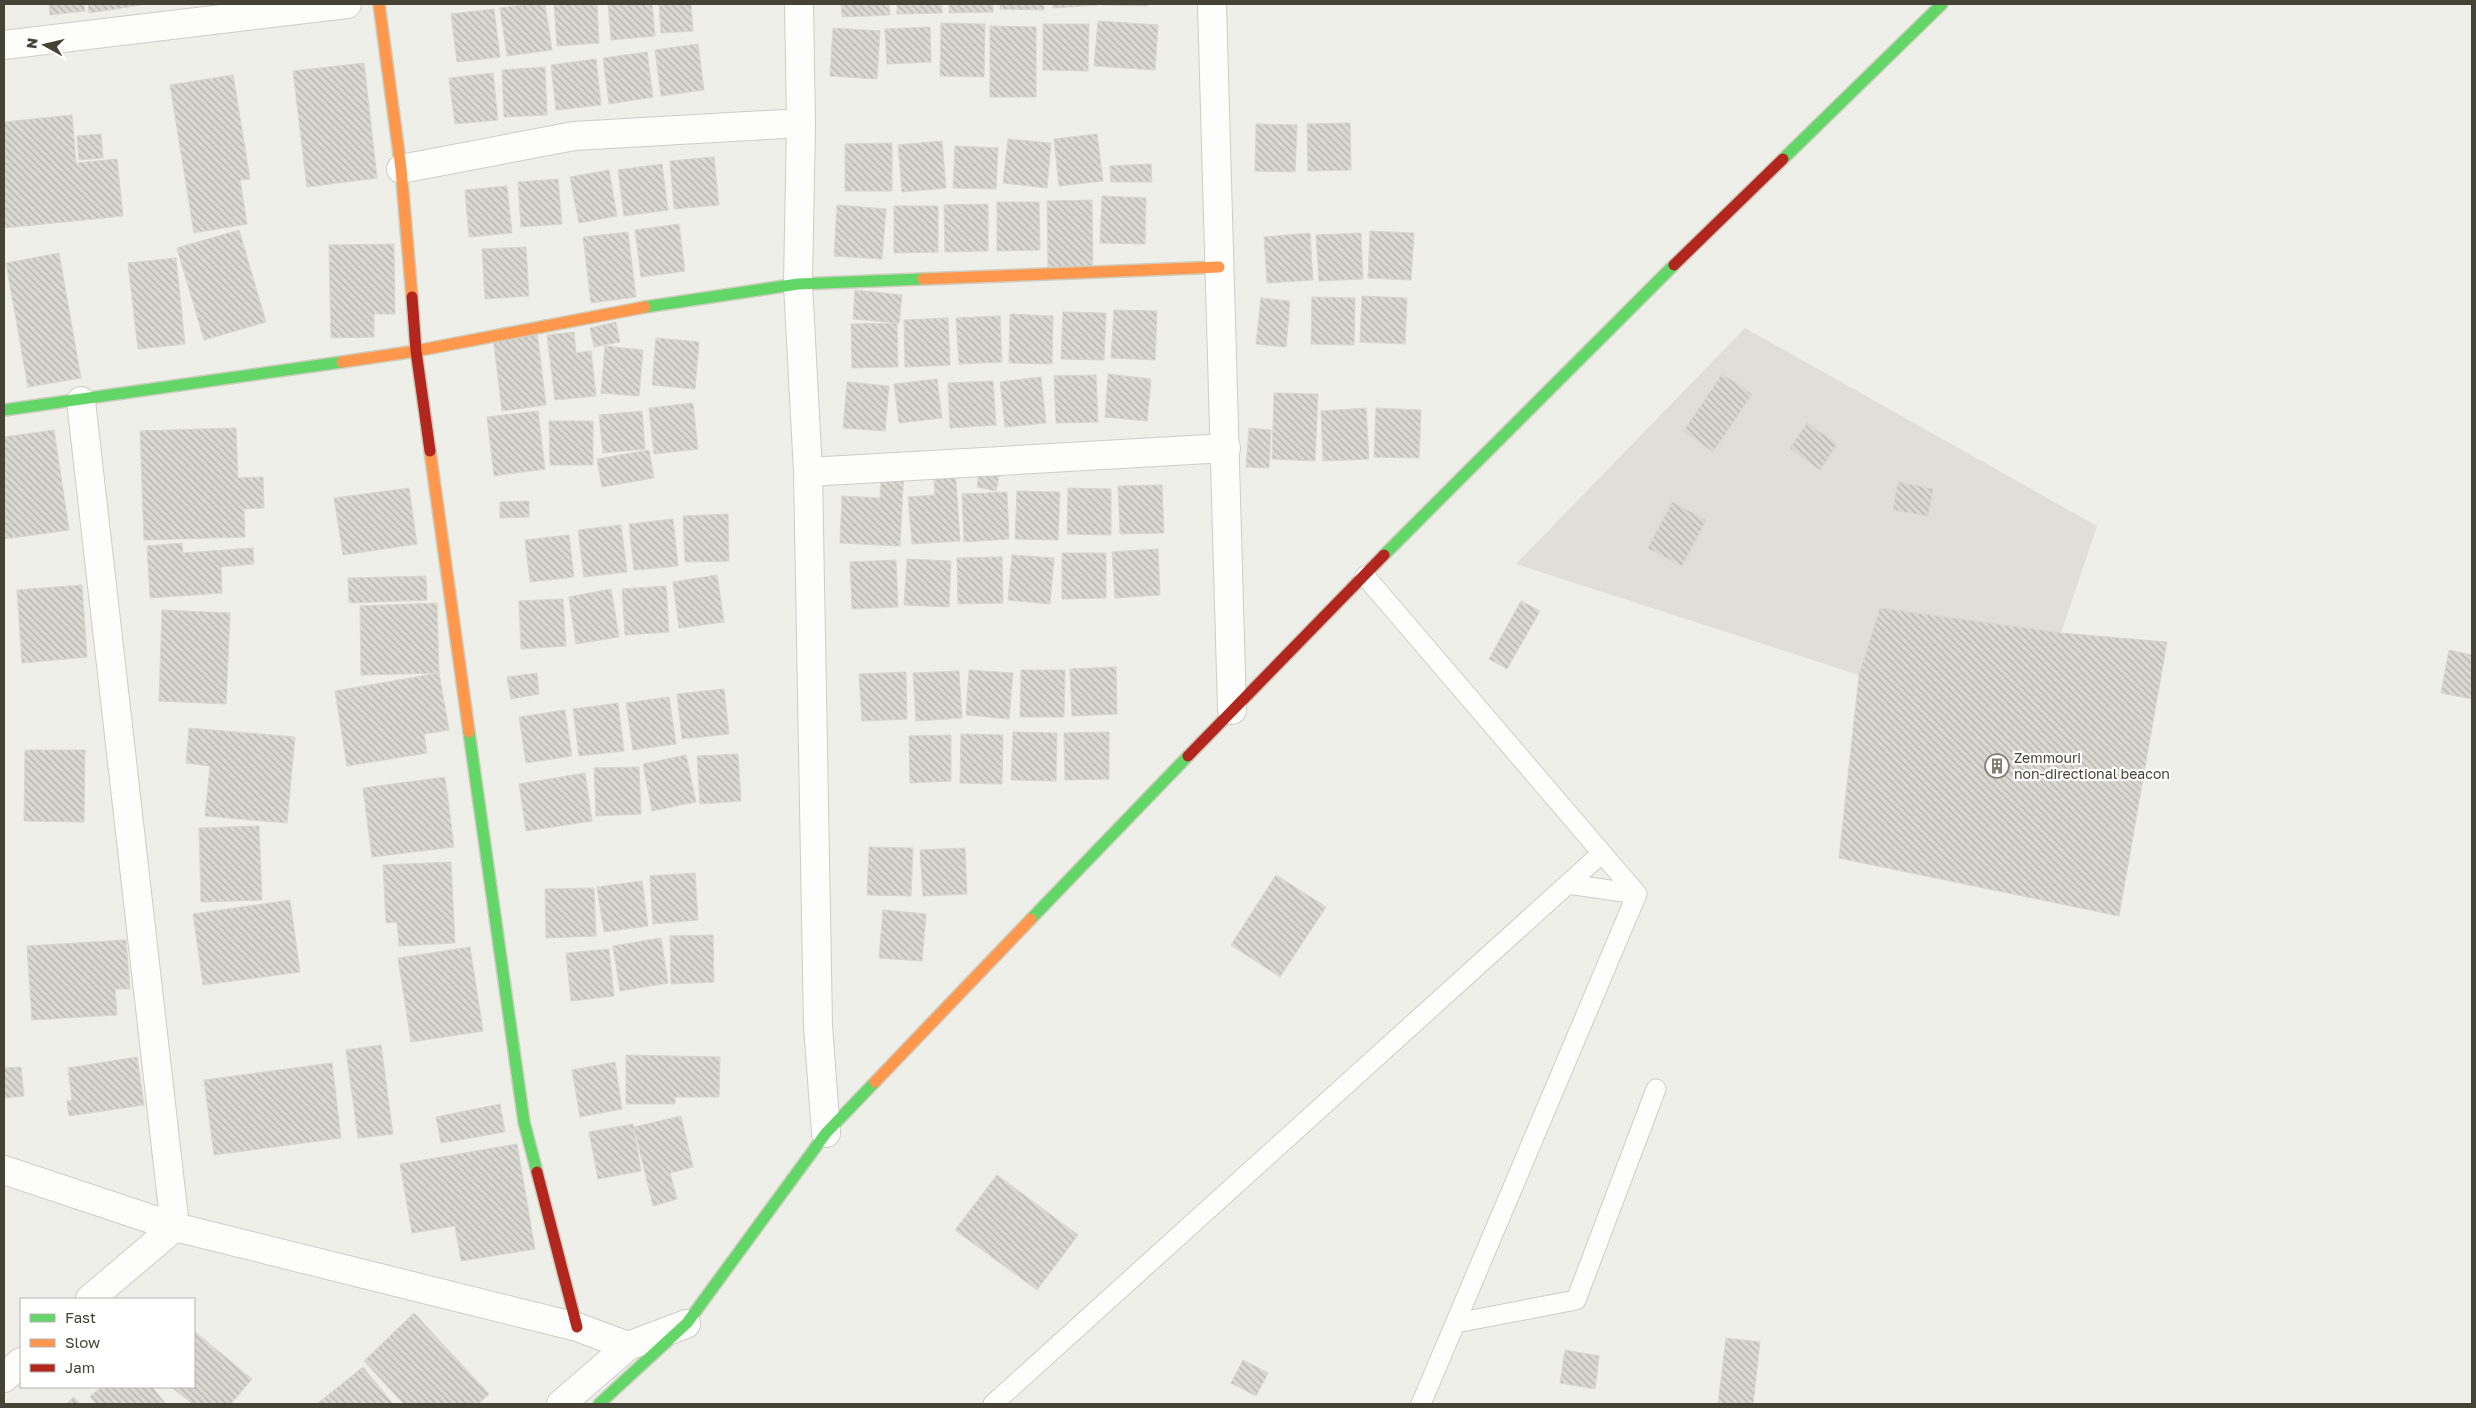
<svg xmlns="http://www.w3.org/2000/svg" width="2476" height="1408" viewBox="0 0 2476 1408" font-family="'Golos Text',sans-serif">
<defs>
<pattern id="building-back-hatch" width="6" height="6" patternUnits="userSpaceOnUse" patternTransform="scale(1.25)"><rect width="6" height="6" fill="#d9d8d2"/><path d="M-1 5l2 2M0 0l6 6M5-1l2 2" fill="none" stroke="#b2b1ab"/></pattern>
</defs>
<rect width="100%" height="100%" fill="#efefe9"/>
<!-- parking -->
<path fill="#dfded9" d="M1745,328L2097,526L2061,633L1880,608L1859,675L1516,564Z"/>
<!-- building -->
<path fill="url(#building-back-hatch)" stroke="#d7d6cf" d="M49,4H84L85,11L50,15Z
M88,4H141V5L89,13Z
M532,4H545L552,50L507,56L500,8Z
M554,4H597L599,43L557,46Z
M608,4H652L655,36L611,40Z
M659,4H691L693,31L661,33Z
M841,4H889L890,15L842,17Z
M897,4H942V13L897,14Z
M949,4H993V12L949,13Z
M1000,4H1044V10L1000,9Z
M1052,4H1098L1099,5L1053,8Z
M1103,4H1148V6L1103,5Z
M494,9L500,57L457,62L451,14Z
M1098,21L1158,25L1155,70L1094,66Z
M941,23L985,24L984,77L940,76Z
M1043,24H1089L1088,71L1043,70Z
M990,26L1036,27V97H990Z
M930,27L931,62L887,64L885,29Z
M833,28L880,31L877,79L830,76Z
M698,44L704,90L661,96L655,50Z
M647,52L653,97L609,104L603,58Z
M596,59L601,105L556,110L551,65Z
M364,63L377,178L307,187L293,71Z
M545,67L547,115L504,117L502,70Z
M493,73L498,120L455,124L449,78Z
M233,75L250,179L240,180L247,224L194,233L170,85Z
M72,115L76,163L117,159L123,216L4,228V122Z
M1350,123L1351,170L1308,171L1307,124Z
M1256,124L1297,125L1295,172L1255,171Z
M101,134L103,158L79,160L77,136Z
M1097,134L1103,181L1059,186L1054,139Z
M1008,139L1051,143L1047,188L1003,183Z
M942,141L946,188L902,192L898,145Z
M892,143V191H845V144Z
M955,146L998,148L996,189L953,188Z
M714,157L719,205L674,209L670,161Z
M662,164L668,210L624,216L618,170Z
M1151,164L1152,182H1111L1110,166Z
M609,170L617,216L579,223L570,177Z
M558,179L562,224L521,227L518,182Z
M507,186L512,233L469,237L465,190Z
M1102,196L1146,198L1145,244L1100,243Z
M1092,200L1093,267H1048L1047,201Z
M997,202H1039L1040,250L997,251Z
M988,204V251L945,252L944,205Z
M837,205L886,209L882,259L834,256Z
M894,206H938V252L894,253Z
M679,224L685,271L641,277L635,230Z
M239,230L266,322L204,340L177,248Z
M1370,231L1414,233L1411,280L1368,278Z
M628,232L636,297L591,303L583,237Z
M1310,233L1313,280L1267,283L1264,237Z
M1361,233L1363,279L1319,281L1316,235Z
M394,244L395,314H374V337L331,338L329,245Z
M526,247L529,296L485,299L482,249Z
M59,253L81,378L28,387L6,263Z
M176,258L185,344L138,349L128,263Z
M855,290L902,295L899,323L853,319Z
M1362,296L1407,298L1405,344L1360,342Z
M1312,297L1355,298L1354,345L1311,344Z
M1261,298L1290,301L1286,347L1256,344Z
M1114,310L1157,311L1155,360L1111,358Z
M1063,312L1106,313L1104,360L1061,359Z
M1010,314L1053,316L1052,364L1009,363Z
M1000,316L1002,362L959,364L956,318Z
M948,318L950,365L905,367L904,320Z
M616,322L620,342L594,347L590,328Z
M897,323L898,367L852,368L851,324Z
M537,332L546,405L502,411L493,337Z
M574,332L576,353L591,351L596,396L555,400L547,335Z
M656,338L699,342L695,389L652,385Z
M605,346L643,350L639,396L601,393Z
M1108,374L1151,379L1147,421L1105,417Z
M1722,374L1752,394L1713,452L1684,431Z
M1096,375L1098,422L1056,423L1054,376Z
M1041,377L1046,423L1005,427L1000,382Z
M937,379L942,418L899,423L894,384Z
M993,381L996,425L950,428L948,383Z
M847,382L889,386L885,431L843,428Z
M1274,393L1318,394L1315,461L1272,459Z
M693,403L698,449L654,454L649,408Z
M1366,408L1369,459L1323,461L1321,411Z
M1376,408L1421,410L1419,458L1374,457Z
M538,411L545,469L494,476L487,417Z
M642,411L645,449L603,453L599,415Z
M549,421H593V465H550Z
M1807,423L1837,444L1820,470L1790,448Z
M236,428L238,478L263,477L264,508L244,509L245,537L144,540L140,431Z
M1249,428L1271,430L1269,468L1246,467Z
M54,430L69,530L4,539V437Z
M649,450L654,478L602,487L597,459Z
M955,466L960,541L912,544L908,497L935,495L933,468Z
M980,466L1000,470L996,491L977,487Z
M882,468L904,469L900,546L840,543L842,496L880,498Z
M1898,482L1933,489L1928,516L1893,510Z
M1162,485L1164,533L1120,534L1118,486Z
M409,488L417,544L343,555L334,498Z
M1068,488L1111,489V535L1067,534Z
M1017,491L1060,492L1058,540L1015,539Z
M1007,492L1009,539L964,542L962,494Z
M529,501V517L500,518V502Z
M1672,502L1706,520L1682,566L1648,548Z
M728,514L729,561L685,562L683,516Z
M673,519L678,566L634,570L629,524Z
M621,525L627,572L584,577L578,530Z
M569,535L574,577L530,582L525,540Z
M182,543L183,553L253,548L254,564L221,567L222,593L150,598L147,546Z
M1158,549L1160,595L1115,598L1112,552Z
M1062,553H1106V598L1062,599Z
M1012,555L1054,558L1050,604L1008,600Z
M1002,557L1003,603L958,604L957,558Z
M907,559L951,561L949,607L904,605Z
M896,560L898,607L852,609L850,562Z
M717,575L724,622L679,628L673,582Z
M426,576L427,600L349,603L348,578Z
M82,585L87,657L22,663L17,590Z
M666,586L669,632L625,635L622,589Z
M611,589L619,637L576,644L569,597Z
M563,599L566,646L521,649L519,601Z
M1521,601L1540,611L1507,669L1489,659Z
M437,603L439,673L361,675L360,606Z
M1880,608L2061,633L2167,642L2119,916L1839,858L1859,675Z
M162,610L230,613L226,704L159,701Z
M2449,650L2472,655V699L2441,693Z
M1116,667L1117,714L1072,716L1070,669Z
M969,670L1013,673L1009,719L966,715Z
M1021,670H1065L1064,717H1020Z
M959,671L962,718L916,721L913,673Z
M906,672L907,719L862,721L859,674Z
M439,673L449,730L424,734L427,753L347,766L335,691Z
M537,673L539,694L511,699L507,677Z
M724,689L729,734L682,739L677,694Z
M669,697L676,744L633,750L626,703Z
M618,703L624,751L579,756L573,709Z
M565,710L572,756L526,763L519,717Z
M189,728L295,737L287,823L205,816L210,766L186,763Z
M1013,732L1057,733L1056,781L1011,780Z
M1109,732V779L1065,780L1064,733Z
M961,734L1003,735L1002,784L960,783Z
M951,735V781L910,783L909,736Z
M25,750H85L84,822L24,821Z
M738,754L741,801L700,804L697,756Z
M686,755L696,802L652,811L643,764Z
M639,767L641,814L596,816L594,768Z
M585,773L592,821L526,831L519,784Z
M445,777L454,847L372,857L363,788Z
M259,826L262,900L201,902L199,828Z
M869,847L913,848L911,896L867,895Z
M965,848L967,894L923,896L920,850Z
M451,862L455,943L399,946L397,922L386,923L383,865Z
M695,873L698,920L653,924L650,876Z
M1276,875L1326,907L1280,977L1231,945Z
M642,881L648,926L604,932L597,887Z
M594,888L596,936L546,938L545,889Z
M290,900L300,972L203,985L193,914Z
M883,910L926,914L922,961L879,958Z
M713,935L714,982L671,984L670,936Z
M661,938L668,983L620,991L613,946Z
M126,940L130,989H115L117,1015L32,1020L27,946Z
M470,947L483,1031L411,1042L398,958Z
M609,949L614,996L571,1001L566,953Z
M381,1045L393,1134L358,1138L346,1050Z
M626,1055L720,1057L719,1097H675V1104H626Z
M137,1057L144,1105L69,1116L67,1101L72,1100L68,1068Z
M615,1062L622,1109L580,1117L572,1070Z
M332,1063L341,1138L214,1155L204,1080Z
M21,1067L24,1096L4,1098V1068Z
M500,1104L505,1132L441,1143L436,1117Z
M681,1116L693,1167L670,1173L677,1199L653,1206L634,1127Z
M633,1124L641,1171L598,1179L589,1132Z
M517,1144L535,1249L461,1261L455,1226L412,1233L400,1164Z
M997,1175L1078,1235L1037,1290L955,1230Z
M414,1313L489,1394L478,1404H404L364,1361Z
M194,1331L252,1379L231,1404H193L171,1387H194Z
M1726,1338L1760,1342L1753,1404H1718Z
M1565,1350L1599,1356L1595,1389L1560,1383Z
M1243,1360L1268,1373L1256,1396L1231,1383Z
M363,1367L393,1404H317Z
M102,1387H152L166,1404H96L90,1396Z
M74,1397L80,1404H66Z"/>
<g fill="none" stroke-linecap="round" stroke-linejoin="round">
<!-- lane casing -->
<g stroke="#cdcdc7" stroke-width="21">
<path id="lane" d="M1365,576L1637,894L1421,1404
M1568,884L1637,894
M1456,1323L1576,1300L1656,1089
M993,1404L1602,853"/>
</g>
<!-- street casing -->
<g stroke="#cdcdc7" stroke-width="30">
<path id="street" d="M799,4L801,123L798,284L808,472L818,1026L826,1133
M1212,4L1232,710
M4,45L347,4
M401,169L574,136L801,123
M81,401L175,1227L90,1299
M808,472L1226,448
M4,1170L175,1227L577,1327L628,1346L686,1324
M4,1378L21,1362
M561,1404L628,1346"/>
</g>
<!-- fast casing -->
<g stroke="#cecec0" stroke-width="14">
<path id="fast" d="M1783,159L1942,4
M645,307L798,284L923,279
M4,410L342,362
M1384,555L1674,265
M469,732L524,1122L537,1172
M1031,919L1188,756
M599,1404L687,1323L826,1133L875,1082"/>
</g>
<!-- slow casing -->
<g stroke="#cecec0" stroke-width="14">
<path id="slow" d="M379,4L401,169L412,297
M923,279L1219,267
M342,362L416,351L645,307
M430,451L469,732
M875,1082L1031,919"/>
</g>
<!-- jam casing -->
<g stroke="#cecec0" stroke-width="14">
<path id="jam" d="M1674,265L1783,159
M412,297L416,351L430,451
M1188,756L1384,555
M537,1172L577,1327"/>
</g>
<!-- lane -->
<use href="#lane" stroke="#fdfdfc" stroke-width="19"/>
<!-- street -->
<use href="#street" stroke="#fdfdfc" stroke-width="28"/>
<!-- fast -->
<use href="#fast" stroke="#63d668" stroke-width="11"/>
<!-- slow -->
<use href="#slow" stroke="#ff974d" stroke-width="11"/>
<!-- jam -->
<use href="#jam" stroke="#b3261e" stroke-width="11"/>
</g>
<!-- icons -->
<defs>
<g id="building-ring" transform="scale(1.25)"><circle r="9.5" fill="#fff" stroke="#807f75" stroke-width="1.5"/><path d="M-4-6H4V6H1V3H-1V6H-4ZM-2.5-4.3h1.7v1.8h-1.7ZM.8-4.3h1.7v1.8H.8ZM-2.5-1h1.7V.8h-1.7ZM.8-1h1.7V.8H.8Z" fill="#807f75"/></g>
</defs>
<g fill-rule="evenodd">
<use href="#building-ring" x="1997" y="766"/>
</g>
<g text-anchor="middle" stroke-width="4.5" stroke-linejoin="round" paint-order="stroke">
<!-- poi labels -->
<g font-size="14" fill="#454236" stroke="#fff" text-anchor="start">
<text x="2014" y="763">Zemmouri<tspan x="2014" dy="16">non-directional beacon</tspan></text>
</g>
</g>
<!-- border -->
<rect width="2476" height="1408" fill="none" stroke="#454236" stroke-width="10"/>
<!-- legend -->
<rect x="20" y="1298" width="175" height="90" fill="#ffffff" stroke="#b5b3af"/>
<rect x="30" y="1314" width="25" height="8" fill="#63d668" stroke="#b5b3af"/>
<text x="65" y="1323" font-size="15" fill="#454236">Fast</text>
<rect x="30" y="1339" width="25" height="8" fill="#ff974d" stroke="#b5b3af"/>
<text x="65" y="1348" font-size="15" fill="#454236">Slow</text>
<rect x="30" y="1364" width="25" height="8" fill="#b3261e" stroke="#b5b3af"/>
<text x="65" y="1373" font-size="15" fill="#454236">Jam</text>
<!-- north arrow -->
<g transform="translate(45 45) rotate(278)" stroke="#ffffff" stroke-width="4" paint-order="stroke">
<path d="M0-4L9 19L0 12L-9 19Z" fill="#454236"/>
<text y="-8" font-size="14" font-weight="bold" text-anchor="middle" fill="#454236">N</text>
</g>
</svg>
